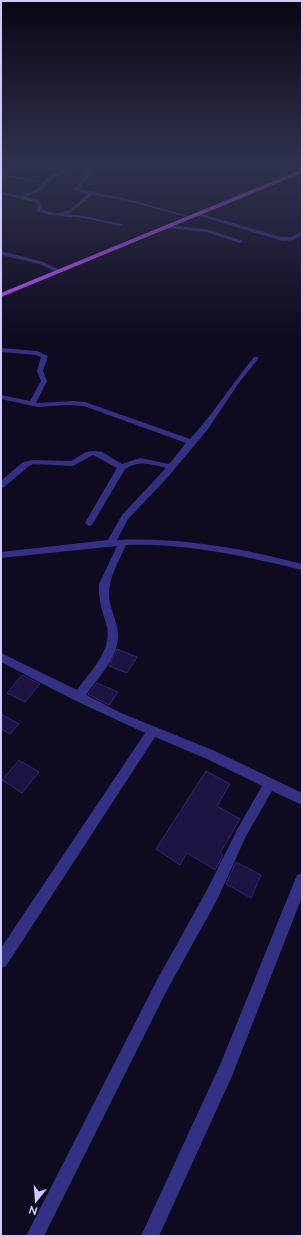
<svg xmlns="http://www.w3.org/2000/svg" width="303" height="1237" viewBox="0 0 303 1237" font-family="Raleway,sans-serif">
<rect width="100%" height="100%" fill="#0e0a20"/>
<!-- building -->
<path fill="#1e1443" stroke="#342471" d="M117,649L137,657L127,673L109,666Z
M22,675L40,684L25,702L7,693Z
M97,683L118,692L109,705L88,694Z
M1,714L19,724L10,734L1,729Z
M19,760L39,772L22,793L2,780Z
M206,771L230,784L217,806L240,819L220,853L223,855L215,870L187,853L180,865L156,849Z
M236,862L261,875L251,898L226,884Z"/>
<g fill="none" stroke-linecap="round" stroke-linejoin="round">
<!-- path -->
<path stroke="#20bcb4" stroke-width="1" stroke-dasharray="1 1.5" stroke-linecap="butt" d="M1,175L37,181"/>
<!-- minor -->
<path fill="#343084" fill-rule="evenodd" d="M94,163H99L92,175L82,184L79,189L123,198L193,217L191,218L123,200L92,195L69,214L84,216L122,224V225L120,226L84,218L49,215L37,211L38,205L34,202L1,194V192L21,196L37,189L44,180L65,168L92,166ZM91,168L74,190L88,194C71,208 65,219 42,209V205L38,200L26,197L41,191L48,182L68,170Z
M173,163L203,166L224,163L203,168Z
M198,213L282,237H291L302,231V235L294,240L282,241L196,215Z
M167,225L206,229L243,241L240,243L206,232L165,228V226Z
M1,251L43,262L62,271L57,272L39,264L1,255Z
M1,348L37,351L48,356L43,371L47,381L36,403L73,401L85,402L190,439C213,414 232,384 254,357H258V359L238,384L208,429L167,478L128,519L117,540C180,537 241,548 302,564V570C244,556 186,543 126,545C118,564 105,583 110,603C113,615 119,627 118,639C116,660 97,679 86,695L121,713L215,751L302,793V805L272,791L246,836L217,900L167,990L44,1236H26L157,980L207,890L238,828L262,786L207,759L155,737L6,966L1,968V948L145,733L74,700L1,662V653L77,690C90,672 112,651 107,627C103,612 98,600 99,584L117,546L1,558V552L108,540L122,515L166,468C151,464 139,460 125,469L92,525L89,526L85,523L117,468L93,455L73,466L33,464L29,466L4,487L1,488V481L23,462L33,460L71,461L86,452L93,451L102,452L122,464L140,458L169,464L186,443L84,406L67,405L38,407L1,399V395L30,401L41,381L37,371L41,357L36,355L1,352Z
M302,873V897L232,1076L159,1236H141L220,1065L297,875Z"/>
<!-- major -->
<path fill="#bf50ff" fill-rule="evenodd" d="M300,170H302V173L1,297V293Z"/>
</g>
<!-- sky -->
<linearGradient id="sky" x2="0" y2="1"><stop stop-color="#080612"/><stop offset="0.49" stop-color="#30334e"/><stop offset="1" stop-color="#30334e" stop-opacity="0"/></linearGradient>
<rect width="303" height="336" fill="url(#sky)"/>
<!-- border -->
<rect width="303" height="1237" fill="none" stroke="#d0c9ff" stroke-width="4"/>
<!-- north arrow -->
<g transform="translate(36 1201) rotate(197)" stroke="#0e0a20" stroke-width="3" paint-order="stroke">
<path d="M0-3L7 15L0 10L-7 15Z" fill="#d0c9ff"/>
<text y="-6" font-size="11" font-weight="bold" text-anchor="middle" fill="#d0c9ff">N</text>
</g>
</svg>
